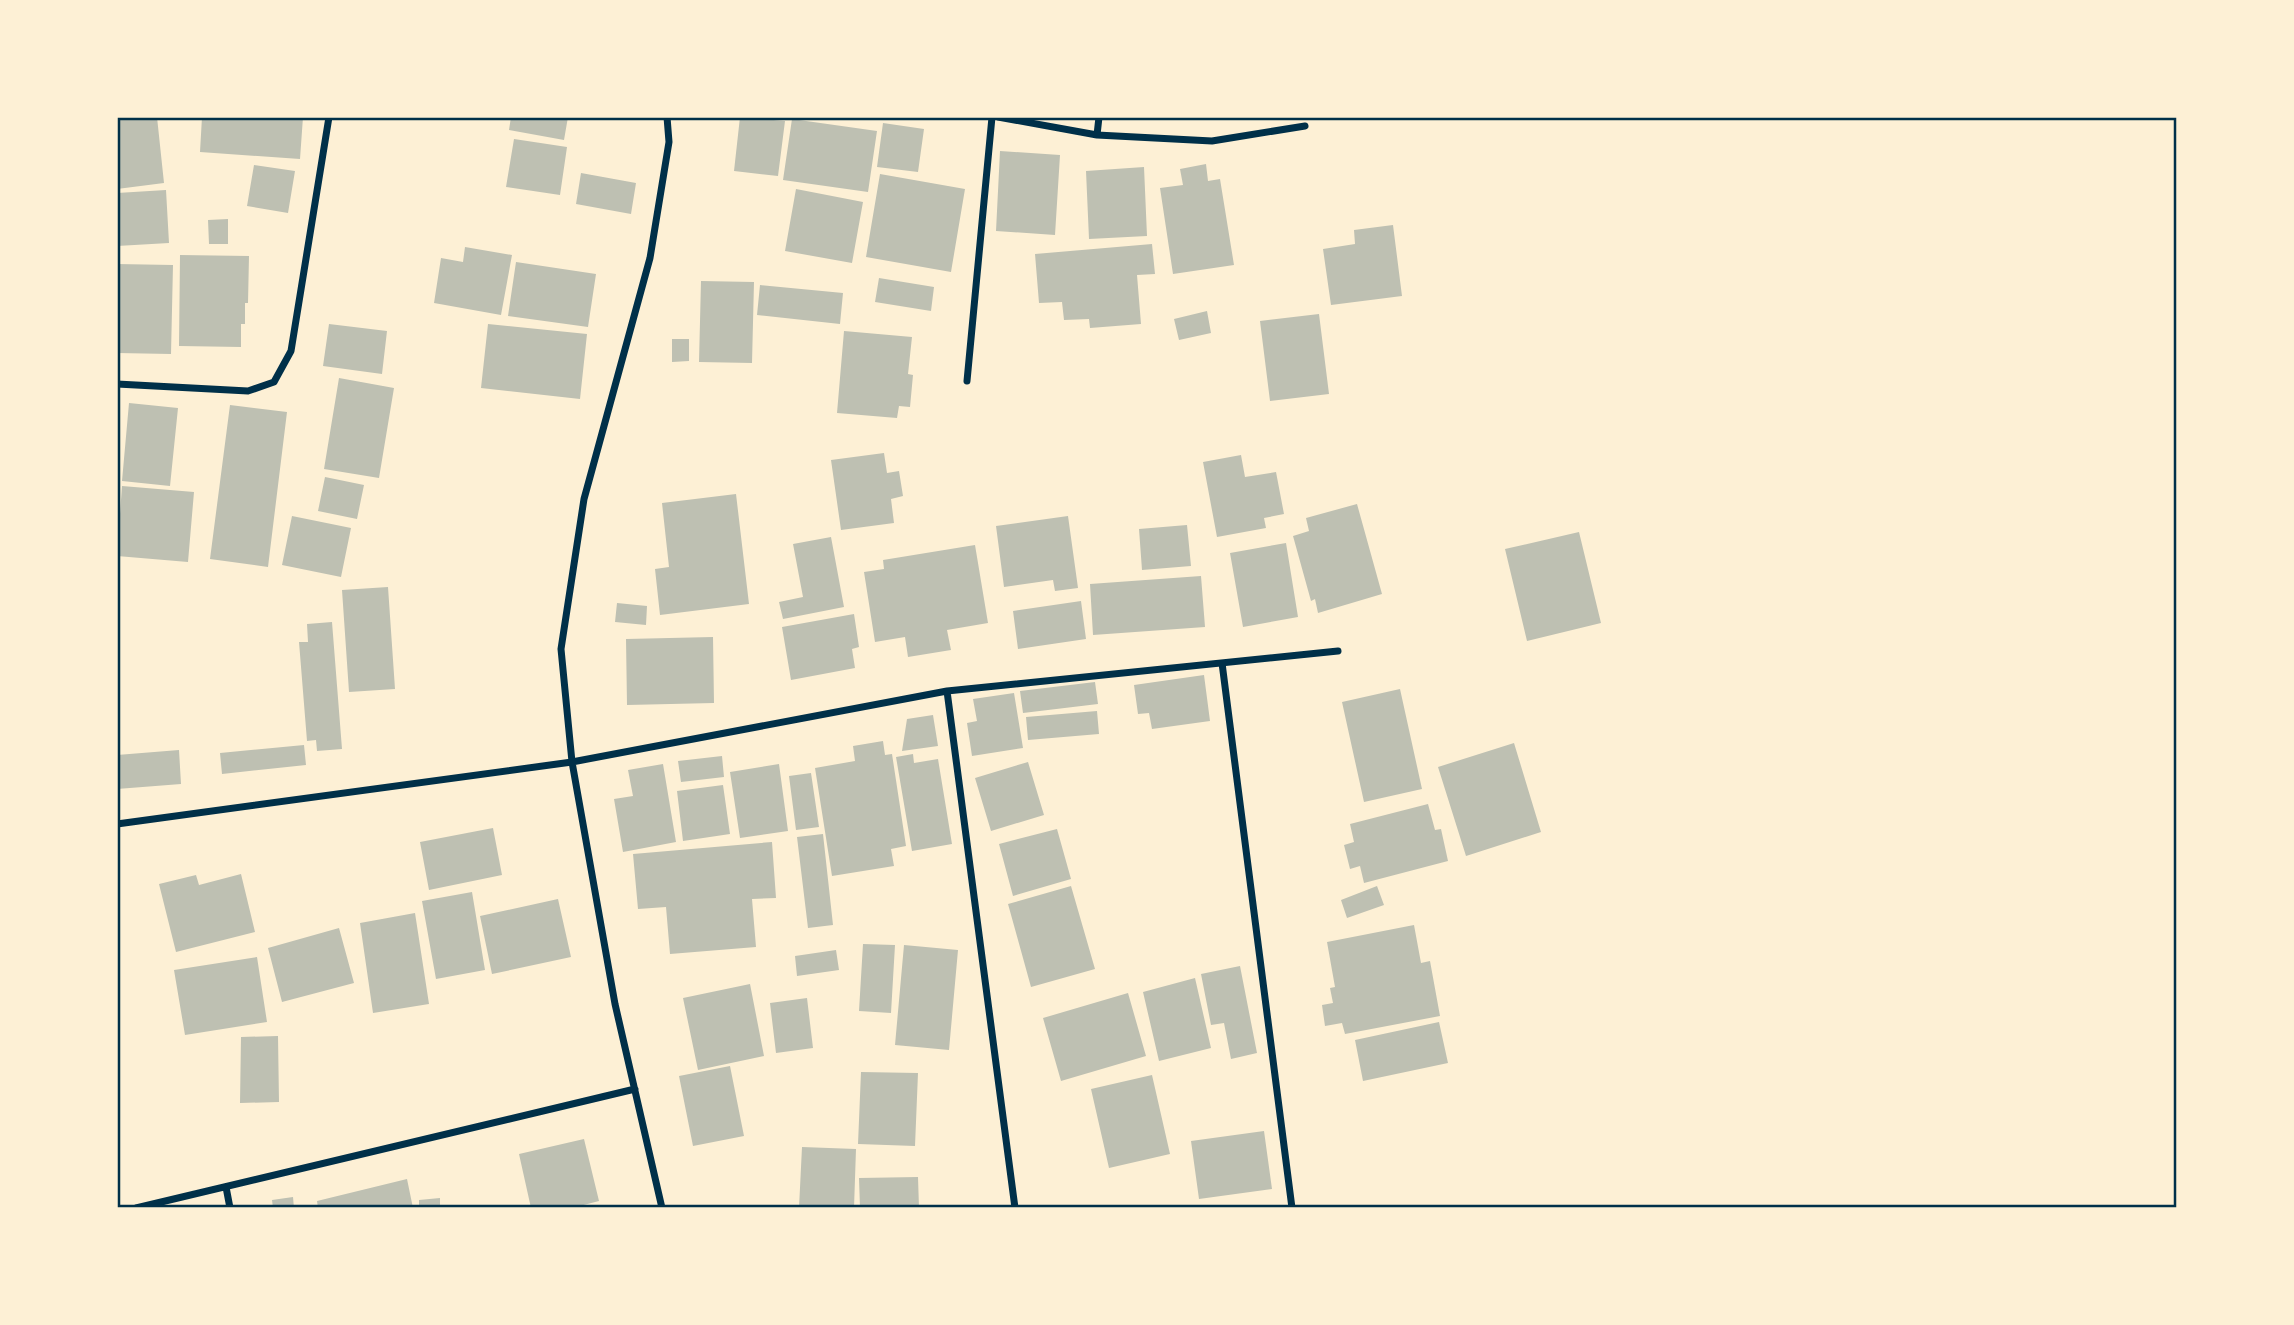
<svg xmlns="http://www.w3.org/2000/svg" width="2294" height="1325" viewBox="0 0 2294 1325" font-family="Mulish,sans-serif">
<rect width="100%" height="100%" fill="#fdf0d5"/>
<!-- building -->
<path fill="#bec0b2" d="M117,117H157L164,183L117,189Z
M202,117H303L300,159L200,152Z
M511,117H568L564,140L509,130Z
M740,117L785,121L778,176L734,171Z
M792,119L877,131L868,192L783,180Z
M883,123L924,129L918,172L877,167Z
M514,139L567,147L560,195L506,187Z
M1000,151L1060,155L1055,235L996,231Z
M1206,164L1208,181L1220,179L1234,265L1173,274L1160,188L1183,185L1180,169Z
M254,165L295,171L288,213L247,206Z
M1144,167L1147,236L1089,239L1086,171Z
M581,173L636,183L631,214L576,204Z
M880,174L965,189L951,272L866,257Z
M796,189L863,202L852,263L785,251Z
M166,190L169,243L117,246V193Z
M228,219V244H209L208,220Z
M1393,225L1402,296L1331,305L1323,249L1355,244L1354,230Z
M1152,244L1155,274L1137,275L1141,324L1090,328L1089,319L1064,320L1062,302L1039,303L1035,254Z
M465,247L512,255L501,315L434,303L441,258L463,262Z
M180,255L249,256L248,303H245V324H241V347L179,346Z
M516,262L596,274L588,327L508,316Z
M117,264L173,265L171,354L117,353Z
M879,278L934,287L931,311L875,302Z
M701,281L754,282L752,363L699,362Z
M760,285L843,293L840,324L757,315Z
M1207,311L1211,333L1179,340L1174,319Z
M1319,314L1329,394L1270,401L1260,321Z
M329,324L387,331L382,374L323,366Z
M488,324L587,334L580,399L481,388Z
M844,331L912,337L908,374L913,375L910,407L899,406L897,418L837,413Z
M672,339H689V361L672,362Z
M339,378L394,388L379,478L324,469Z
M129,403L178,408L170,486L122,481Z
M230,405L287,412L268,567L210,559Z
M884,453L887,473L899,471L903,496L891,499L894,523L841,530L831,460Z
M1241,455L1245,477L1276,472L1284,514L1264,518L1266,528L1217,537L1203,462Z
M325,477L364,485L357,519L318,511Z
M122,486L194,492L188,562L117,556Z
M736,494L749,604L660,615L655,569L669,567L662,503Z
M1357,504L1382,594L1318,613L1315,599L1311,601L1293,536L1309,531L1306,518Z
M292,516L351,528L341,577L282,565Z
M1068,516L1078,588L1055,591L1053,580L1004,587L996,526Z
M1187,525L1191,566L1142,570L1139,529Z
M1579,532L1601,623L1527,641L1505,549Z
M831,537L844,607L783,619L779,602L803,597L793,544Z
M1286,543L1298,617L1243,627L1230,553Z
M975,545L988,623L947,630L951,650L908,657L905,637L875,642L864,572L884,569L883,560Z
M1201,576L1205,627L1093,635L1090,584Z
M388,587L395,689L349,692L342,590Z
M1081,601L1086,639L1018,649L1013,611Z
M617,603L647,606L646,625L615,622Z
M854,614L859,647L852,649L855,668L791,680L782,627Z
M332,622L342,749L317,751L316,740L307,741L299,642H308L307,624Z
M713,637L714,703L627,705L626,639Z
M1204,675L1210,721L1152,729L1149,713L1138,714L1134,685Z
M1095,682L1098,704L1023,713L1020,691Z
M1400,689L1422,789L1364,802L1342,702Z
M1014,693L1023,748L972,756L967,723L977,721L973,699Z
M1097,711L1099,734L1028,740L1026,717Z
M933,715L938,746L902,751L907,719Z
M883,741L885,755L892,754L906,846L891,849L894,866L832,876L815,768L855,761L853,746Z
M1514,743L1541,832L1466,856L1438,767Z
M304,745L306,765L222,774L220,753Z
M179,750L181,784L117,789V755Z
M913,754L914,763L938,759L952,844L912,851L896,757Z
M722,756L724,777L681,782L678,761Z
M1028,762L1044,815L991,831L975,778Z
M663,764L676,842L623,852L614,799L633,796L628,770Z
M779,764L788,831L740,838L730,772Z
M811,773L819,827L796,830L789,776Z
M723,785L730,834L683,841L677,791Z
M1428,804L1435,830L1441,829L1448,861L1364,883L1360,866L1350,869L1344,845L1354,842L1350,824Z
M493,828L502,875L429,890L420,842Z
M1057,829L1071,879L1013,896L999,844Z
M823,834L833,925L808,928L797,837Z
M772,842L776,898L752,899L756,947L670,954L666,907L638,909L633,854Z
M241,874L255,932L176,952L159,884L196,875L199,885Z
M1071,886L1095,969L1031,987L1008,904Z
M1377,886L1384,905L1347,918L1341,900Z
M472,892L485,970L436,979L422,901Z
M558,899L571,957L492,974L480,916Z
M415,913L429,1004L373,1013L360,923Z
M1414,925L1421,963L1430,961L1440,1016L1345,1034L1342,1023L1325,1026L1322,1005L1333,1003L1330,988L1335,987L1327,942Z
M339,928L354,983L282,1002L268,948Z
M863,944L895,945L891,1013L859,1011Z
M904,945L958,950L949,1050L895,1045Z
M836,950L839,970L797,976L795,956Z
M257,957L267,1022L185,1035L174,970Z
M1240,966L1257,1053L1231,1059L1224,1023L1211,1025L1201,974Z
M1195,978L1211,1048L1159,1061L1143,992Z
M750,984L764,1056L698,1070L683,998Z
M1128,993L1146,1056L1061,1081L1043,1018Z
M807,998L813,1048L776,1053L770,1003Z
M1439,1022L1448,1063L1363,1081L1355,1040Z
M278,1036L279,1102L240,1103L241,1037Z
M730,1066L744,1136L693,1146L679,1076Z
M861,1072L918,1073L915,1146L858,1144Z
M1152,1075L1170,1154L1109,1168L1091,1089Z
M1264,1131L1272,1189L1199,1199L1191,1141Z
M584,1139L599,1201L572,1208H531L519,1154Z
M802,1147L856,1149L854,1208H799Z
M918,1177L919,1208H860L859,1178Z
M407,1179L413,1208H318L317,1201Z
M293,1197L294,1208H273L272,1200Z
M440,1198V1208H419V1200Z"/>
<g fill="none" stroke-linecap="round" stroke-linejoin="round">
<!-- minor -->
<path stroke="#003049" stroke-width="7" d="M998,117L1097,135L1212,141L1305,126
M1097,135L1099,117
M967,381L992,117
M117,384L248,391L274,382L291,351L329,117
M1222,663L1292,1208
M947,691L1015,1208
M117,824L572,762L947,691L1338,651
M226,1187L230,1208
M136,1208L635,1089
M662,1208L615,1004L572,762L561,649L584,499L650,258L669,142L667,117"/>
</g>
<!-- border -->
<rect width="2294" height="1325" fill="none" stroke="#fdf0d5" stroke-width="238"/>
<rect x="119" y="119" width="2056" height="1087" fill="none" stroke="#003049" stroke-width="2.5"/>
</svg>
